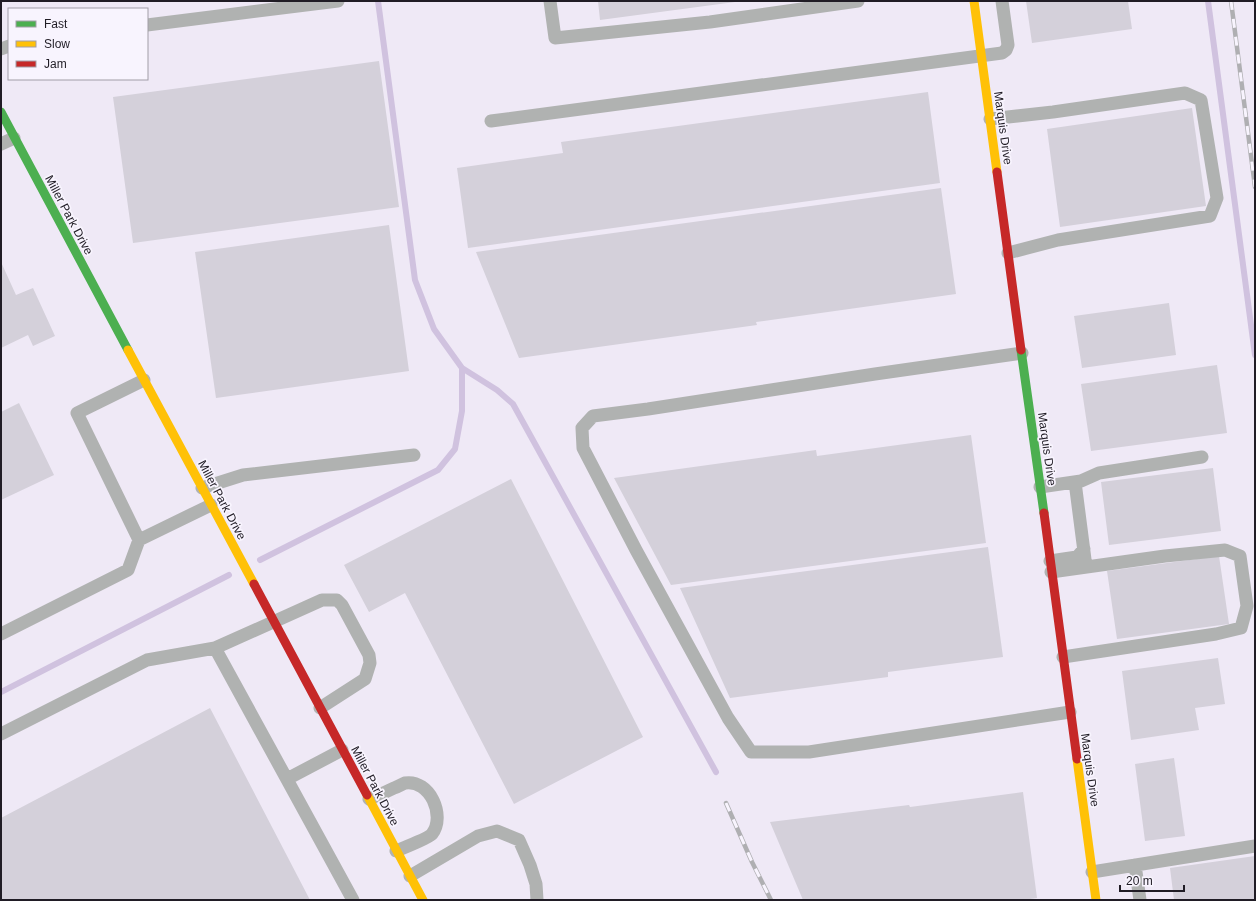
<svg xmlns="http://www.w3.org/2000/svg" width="1256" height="901" viewBox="0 0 1256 901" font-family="Arial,sans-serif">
<rect width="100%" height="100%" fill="#efe9f6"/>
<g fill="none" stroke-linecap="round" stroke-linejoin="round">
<!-- stream -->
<path stroke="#d0c2df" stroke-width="6" d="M1208,1L1255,355
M462,368L497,390L513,404L716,772
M260,560L438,470L455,449L462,411V368L434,329L415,280L378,1
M1,692L229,575"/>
</g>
<!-- building -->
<path fill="#d4d0da" d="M598,1H735V2L600,20Z
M1026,1H1128L1132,29L1032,43Z
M379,61L399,207L133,243L113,97Z
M928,92L940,183L468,248L457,168L563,153L561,142Z
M1192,108L1206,206L1060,227L1047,129Z
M941,188L956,294L756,322L757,325L519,358L476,252Z
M389,225L409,371L216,398L195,252Z
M1,262L16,295L33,288L55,336L33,346L28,335L1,348Z
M1169,303L1176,355L1082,368L1074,316Z
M1217,365L1227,433L1091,451L1081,384Z
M19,403L54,475L1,500V412Z
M971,435L986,543L671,585L614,478L816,450L817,456Z
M1213,468L1221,531L1109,545L1101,482Z
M511,479L643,737L514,804L405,593L369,612L344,565Z
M988,547L1003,657L888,672V677L730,698L680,588Z
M1219,556L1229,624L1117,639L1107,571Z
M1218,658L1225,704L1195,708L1199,730L1131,740L1122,671Z
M210,708L310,900H1V818Z
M1174,758L1185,836L1145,841L1135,764Z
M1023,792L1037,898L1023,900H803L770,822L909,805L910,807Z
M1255,856V900H1174L1170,868Z"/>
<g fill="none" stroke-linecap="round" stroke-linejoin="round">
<!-- lane -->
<path stroke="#b0b2b1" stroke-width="13" d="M550,1L555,38L710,22L858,1
M147,25L338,1
M1,49L9,46
M990,119L1053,112L1185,93L1201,100L1217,198L1210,216L1058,240L1008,253
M491,121L1002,53L1006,50L1008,45L1002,1
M1,144L14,138
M1022,353L875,374L648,409L593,416L582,428L583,448L636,550L728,718L751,752H809L1070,712
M1075,482L1086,567
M1040,487L1081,481L1099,473L1202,457
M202,488L243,475L414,455
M139,540L77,413L144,380
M1050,561L1077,557L1084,549
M1051,572L1165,556L1225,550L1240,556L1247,606L1241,628L1216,634L1063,657
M1,634L128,570L139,540L211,505
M320,708L365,679L370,663L369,655L342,605L337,600H322L215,648L353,900
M1,734L147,660L215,648
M287,779L342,750
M369,799C377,796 386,792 394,788C398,787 402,784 405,783C430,779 446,816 432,834C429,838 403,848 396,851
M1135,865L1140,900
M1092,872L1255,846
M410,876L478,836L497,831L519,840L530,865L536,884L537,900"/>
<!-- fast -->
<path stroke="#4caf50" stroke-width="9" d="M1,112L128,350
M1021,350L1044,513"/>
<!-- slow -->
<path stroke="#ffc107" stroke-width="9" d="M974,1L997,172
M128,350L254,584
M1077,759L1096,900
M367,795L423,900"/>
<!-- jam -->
<path stroke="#c62828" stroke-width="9" d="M997,172L1021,350
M1044,513L1077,759
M254,584L367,795"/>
<!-- rail casing -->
<g stroke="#afafb2" stroke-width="4.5">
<path id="rail" d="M1231,1L1255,187
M726,803L752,862L771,900"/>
</g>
<!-- rail -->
<use href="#rail" stroke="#f8f4fe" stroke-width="3" stroke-dasharray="9" stroke-linecap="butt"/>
</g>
<g text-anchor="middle" stroke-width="3.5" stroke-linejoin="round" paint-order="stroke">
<!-- street labels -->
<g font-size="12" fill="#201c25" stroke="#f8f4fe">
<text transform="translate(1003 128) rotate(82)" y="4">Marquis Drive</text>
<text transform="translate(69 215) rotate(62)" y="4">Miller Park Drive</text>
<text transform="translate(1047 449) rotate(82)" y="4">Marquis Drive</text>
<text transform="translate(222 500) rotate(62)" y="4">Miller Park Drive</text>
<text transform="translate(1090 770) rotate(82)" y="4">Marquis Drive</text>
<text transform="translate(375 786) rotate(62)" y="4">Miller Park Drive</text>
</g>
</g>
<!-- border -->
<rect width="1256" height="901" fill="none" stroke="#201c25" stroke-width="4"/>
<!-- legend -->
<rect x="8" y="8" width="140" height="72" fill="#f8f4fe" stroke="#a29ea7"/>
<rect x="16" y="21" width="20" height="6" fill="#4caf50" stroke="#a29ea7"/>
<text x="44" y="28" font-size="12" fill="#201c25">Fast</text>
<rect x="16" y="41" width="20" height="6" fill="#ffc107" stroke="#a29ea7"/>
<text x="44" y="48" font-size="12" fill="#201c25">Slow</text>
<rect x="16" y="61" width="20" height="6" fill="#c62828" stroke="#a29ea7"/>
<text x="44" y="68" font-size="12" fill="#201c25">Jam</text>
<!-- scale -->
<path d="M1120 885v6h64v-6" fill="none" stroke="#201c25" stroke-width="2"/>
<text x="1126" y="885" font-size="12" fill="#201c25" stroke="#f8f4fe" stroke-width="3" paint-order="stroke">20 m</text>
</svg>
